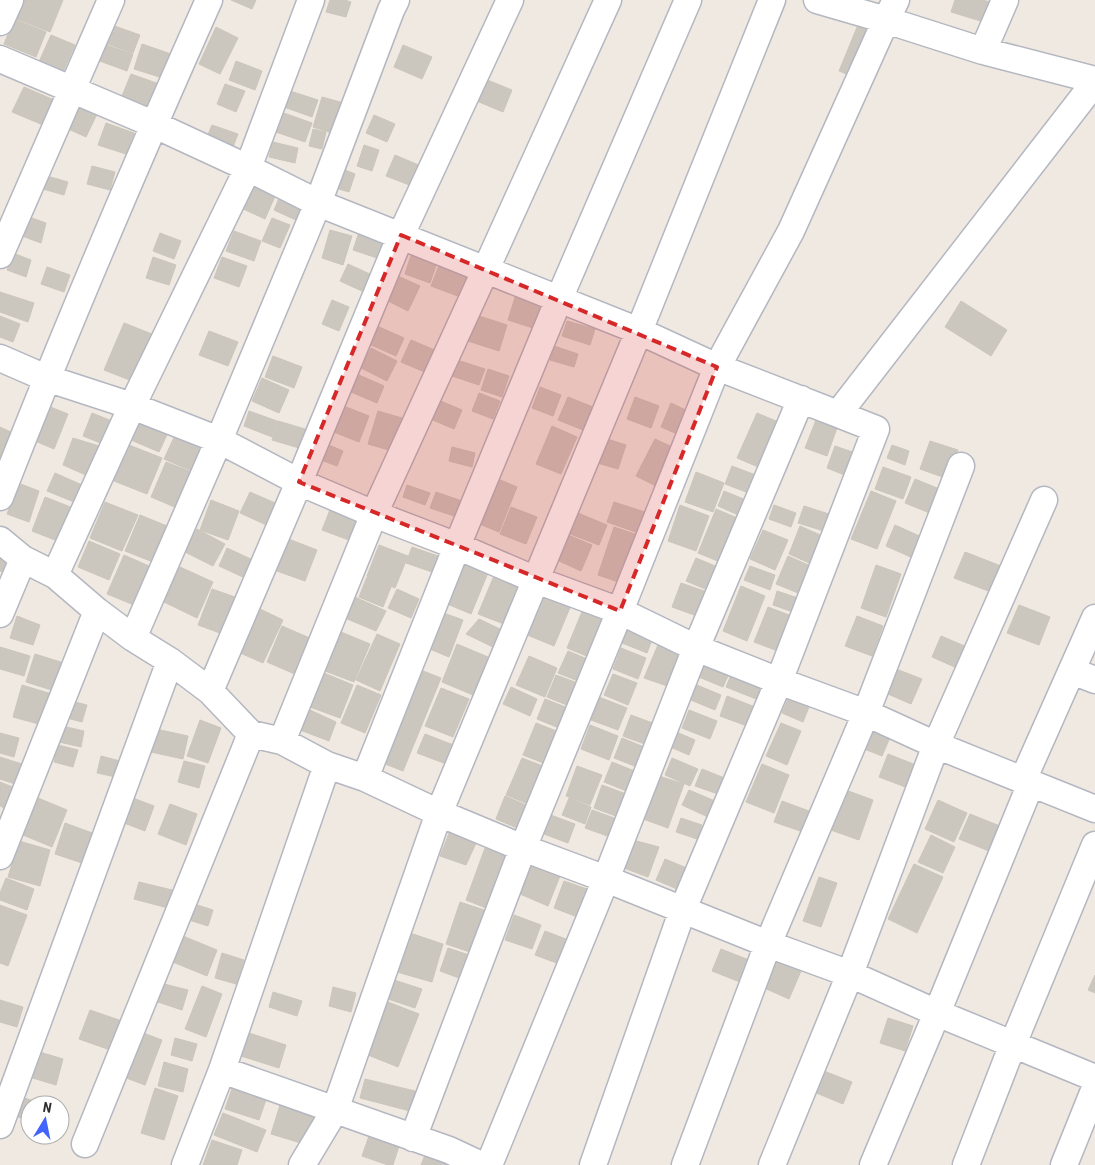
<svg xmlns="http://www.w3.org/2000/svg" width="1095" height="1165" viewBox="0 0 1095 1165" font-family="'Roboto Condensed',sans-serif">
<rect width="100%" height="100%" fill="#efe9e1"/>
<!-- building -->
<path fill="#cbc7bf" stroke="#cbc5ba" d="M24,0H63L50,32L17,19Z
M231,0H256L252,9Z
M330,0H345L351,2L346,17L326,12Z
M955,0H983L990,2L984,22L951,12Z
M14,19L46,32L36,57L4,44Z
M860,20L880,29L859,79L839,71Z
M109,24L140,35L133,53L102,42Z
M216,27L238,38L220,74L199,64Z
M51,35L75,45L62,74L38,64Z
M103,44L133,54L127,71L97,60Z
M142,44L174,55L166,79L134,69Z
M403,45L432,57L422,79L394,67Z
M236,61L262,71L255,90L229,80Z
M131,74L159,84L150,107L122,96Z
M480,77L512,90L503,112L472,99Z
M225,84L245,91L236,112L217,104Z
M24,87L54,100L43,125L12,112Z
M290,91L318,100L312,117L284,107Z
M322,97L351,105L342,136L313,127Z
M324,101L350,110L341,135L315,126Z
M76,105L97,114L86,137L66,128Z
M281,112L312,123L305,142L273,131Z
M374,115L395,124L387,142L366,133Z
M106,123L134,133L126,154L98,145Z
M212,125L238,134L233,147L207,137Z
M313,129L326,132L322,149L309,146Z
M273,142L298,148L295,163L269,157Z
M364,145L379,150L372,171L357,166Z
M395,155L421,166L412,186L386,176Z
M92,166L115,172L110,190L87,184Z
M345,170L355,174L349,192L339,189Z
M47,176L68,182L64,195L43,189Z
M250,182L276,194L265,219L239,207Z
M280,196L304,207L298,221L274,210Z
M29,217L46,223L41,243L22,236Z
M272,218L290,225L280,248L262,241Z
M360,229L387,238L380,259L353,250Z
M330,230L352,236L343,265L322,258Z
M234,231L261,241L254,261L226,251Z
M160,233L181,241L174,259L153,251Z
M413,249L439,257L430,283L405,274Z
M13,253L31,260L26,277L7,270Z
M153,257L176,265L169,285L146,278Z
M222,257L247,266L239,287L214,278Z
M442,258L474,270L463,298L431,286Z
M348,264L372,275L364,292L340,281Z
M47,267L70,275L64,292L41,284Z
M398,276L420,286L408,311L386,300Z
M0,292L34,303L28,322L0,312Z
M516,294L544,303L536,329L508,320Z
M332,300L349,307L339,331L322,324Z
M961,301L1007,330L991,356L945,327Z
M476,315L507,325L499,351L468,341Z
M0,316L20,324L13,342L0,337Z
M567,321L595,329L590,345L562,336Z
M124,323L152,334L132,381L104,370Z
M377,326L404,338L396,356L369,344Z
M209,331L238,342L228,366L199,355Z
M411,340L437,351L427,373L401,362Z
M554,346L578,354L574,367L550,360Z
M371,348L397,361L387,381L361,368Z
M273,356L302,367L294,388L265,377Z
M457,360L485,369L479,385L452,376Z
M488,369L509,376L502,397L481,390Z
M359,375L384,386L377,403L351,392Z
M262,378L289,390L279,413L252,401Z
M540,387L561,395L553,416L532,408Z
M479,393L500,401L493,419L472,411Z
M568,397L593,407L583,430L558,420Z
M635,397L659,406L651,428L627,419Z
M436,399L462,410L454,429L428,418Z
M336,403L369,416L359,442L326,429Z
M671,403L692,413L682,436L661,427Z
M48,406L68,414L54,449L35,441Z
M249,411L277,421L272,437L244,426Z
M378,411L402,418L392,451L368,444Z
M92,413L112,421L103,444L83,436Z
M757,413L783,424L763,469L737,458Z
M143,414L171,426L159,452L131,440Z
M816,420L837,428L827,456L805,448Z
M278,421L305,429L299,448L272,440Z
M552,426L577,437L561,474L536,464Z
M0,427L11,432L0,458Z
M177,431L213,447L201,475L164,459Z
M601,437L626,445L618,469L594,462Z
M73,438L99,446L86,475L63,465Z
M655,439L681,451L662,489L636,476Z
M930,441L958,450L948,479L920,469Z
M324,443L343,451L337,466L318,459Z
M129,445L162,458L147,494L114,481Z
M892,445L909,451L905,465L887,458Z
M835,446L861,455L852,478L827,468Z
M452,447L475,453L472,467L449,461Z
M166,462L199,475L184,511L151,497Z
M732,466L761,477L754,495L725,484Z
M883,467L911,477L903,499L875,489Z
M696,472L724,483L713,512L685,502Z
M55,473L82,485L74,502L47,491Z
M491,476L517,487L499,532L472,521Z
M915,479L942,490L932,514L905,503Z
M18,483L39,491L29,522L7,514Z
M407,485L430,493L425,505L403,497Z
M724,491L751,502L745,518L718,506Z
M871,491L896,501L877,549L851,539Z
M250,492L282,506L273,528L240,513Z
M436,492L462,501L457,517L430,508Z
M45,497L78,510L65,544L32,531Z
M211,500L239,511L228,540L200,530Z
M105,502L138,515L122,551L90,538Z
M614,502L651,514L644,535L607,522Z
M680,505L709,516L696,551L668,541Z
M774,505L796,513L791,527L769,519Z
M804,506L832,515L827,532L798,523Z
M331,507L363,518L354,542L322,530Z
M511,507L537,517L526,544L500,534Z
M716,509L742,520L725,564L698,553Z
M578,513L607,525L599,545L570,534Z
M140,515L172,528L158,564L125,551Z
M895,525L924,538L915,559L886,546Z
M800,526L827,538L816,566L789,554Z
M614,527L644,537L627,585L598,575Z
M197,529L225,544L213,566L185,552Z
M763,530L788,540L775,570L750,559Z
M568,535L592,545L581,571L557,560Z
M286,538L317,550L305,581L274,570Z
M89,541L120,554L109,580L78,567Z
M379,545L408,556L395,588L367,576Z
M412,547L438,556L432,572L406,563Z
M227,548L253,560L245,578L219,566Z
M965,552L1001,566L991,592L954,578Z
M0,553L13,558L6,573L0,571Z
M124,555L156,569L139,607L107,594Z
M788,556L815,568L803,595L776,584Z
M464,558L490,568L471,614L445,603Z
M696,558L720,568L710,591L686,581Z
M876,565L901,574L886,617L861,608Z
M750,566L775,575L770,590L744,580Z
M180,567L213,582L197,618L164,602Z
M496,571L527,584L509,626L478,614Z
M367,577L391,587L383,607L359,597Z
M681,583L707,592L697,616L672,607Z
M545,586L574,598L554,646L525,634Z
M741,586L765,596L747,641L723,631Z
M212,589L235,597L220,633L198,625Z
M397,589L419,599L411,618L388,608Z
M777,591L801,599L796,613L773,605Z
M355,597L386,611L376,631L345,618Z
M586,602L613,612L594,659L567,648Z
M1019,605L1050,617L1039,645L1007,633Z
M768,607L797,618L783,653L754,642Z
M258,608L283,620L263,663L238,652Z
M438,611L463,620L449,657L425,647Z
M17,616L40,625L33,645L10,638Z
M857,616L883,626L872,656L845,646Z
M479,619L504,631L495,648L466,634Z
M630,623L655,632L647,653L622,643Z
M282,626L312,639L297,675L267,662Z
M341,632L370,644L354,682L325,671Z
M377,634L400,644L380,691L356,680Z
M941,636L967,647L957,668L932,657Z
M660,640L688,651L673,688L644,678Z
M457,644L488,657L473,695L442,682Z
M0,647L30,656L24,676L0,669Z
M621,648L646,658L638,679L613,669Z
M568,651L592,661L583,683L558,673Z
M35,654L67,664L58,692L26,682Z
M702,654L732,667L723,687L694,675Z
M529,656L557,668L545,697L516,685Z
M413,667L441,678L403,771L375,760Z
M891,667L922,679L911,704L881,691Z
M734,668L764,681L756,699L726,687Z
M324,673L353,685L340,718L310,707Z
M613,674L637,683L628,705L604,695Z
M556,675L583,685L574,708L547,697Z
M692,683L721,695L715,710L686,698Z
M22,685L55,695L46,726L13,717Z
M357,685L381,695L365,733L341,723Z
M511,687L537,699L530,716L503,704Z
M441,688L469,699L453,737L425,726Z
M792,689L813,697L803,722L782,713Z
M727,696L755,707L747,726L720,716Z
M599,697L627,708L618,730L591,720Z
M545,699L573,710L564,730L537,719Z
M67,700L87,705L82,722L63,717Z
M310,710L336,722L329,741L300,730Z
M689,710L717,721L710,739L682,728Z
M631,715L658,725L650,746L623,736Z
M200,720L221,728L208,763L187,756Z
M536,723L564,734L551,766L523,755Z
M781,723L801,731L787,765L766,756Z
M869,723L892,733L882,756L859,747Z
M590,725L618,736L609,760L581,749Z
M62,726L84,731L81,747L59,742Z
M156,729L188,736L183,759L151,752Z
M674,731L695,740L689,755L668,746Z
M0,733L19,738L14,757L0,753Z
M425,734L456,746L449,765L417,753Z
M622,738L649,749L642,769L614,758Z
M58,745L78,750L73,767L54,762Z
M888,754L916,765L908,788L879,777Z
M101,756L120,761L116,777L97,773Z
M0,757L25,765L18,785L0,779Z
M522,758L548,768L533,806L506,795Z
M672,758L698,769L690,786L665,775Z
M184,761L205,766L199,788L178,782Z
M612,762L637,772L629,792L604,782Z
M762,764L789,775L774,813L746,802Z
M577,766L602,775L590,805L566,796Z
M702,769L727,779L721,795L695,786Z
M659,776L684,784L668,828L643,819Z
M0,782L15,788L6,809L0,806Z
M602,785L629,795L621,818L594,808Z
M843,789L873,800L859,840L828,829Z
M689,790L715,801L708,817L682,805Z
M505,796L533,808L524,831L496,819Z
M38,798L67,810L52,847L23,835Z
M133,798L154,806L145,831L124,823Z
M569,798L591,807L585,824L562,815Z
M938,800L967,813L954,842L925,829Z
M782,801L817,814L809,834L774,822Z
M170,804L197,814L186,845L158,834Z
M592,810L617,819L610,837L585,828Z
M548,814L575,824L568,843L541,833Z
M970,814L1000,826L989,851L959,839Z
M681,818L702,825L697,839L676,832Z
M65,823L95,834L85,864L55,854Z
M450,831L477,841L466,865L440,856Z
M931,835L955,847L943,873L918,862Z
M633,840L659,847L648,877L624,868Z
M19,841L50,850L40,886L8,877Z
M485,848L516,859L496,912L466,900Z
M665,859L694,871L684,892L656,880Z
M914,864L943,877L917,933L888,919Z
M532,865L560,876L548,906L520,894Z
M819,877L837,883L821,927L803,921Z
M6,878L34,889L27,910L0,900V893Z
M564,881L590,890L580,918L554,908Z
M139,882L172,890L168,908L134,899Z
M460,902L493,913L479,955L446,944Z
M191,903L213,910L208,926L186,919Z
M0,905L27,915L8,966L0,963Z
M514,915L541,925L532,949L505,940Z
M545,931L571,941L562,965L535,955Z
M410,933L443,944L432,982L397,972Z
M178,934L217,950L207,976L168,960Z
M448,948L478,958L470,982L440,971Z
M721,949L749,960L740,982L712,971Z
M222,953L244,960L236,984L215,978Z
M775,959L801,971L789,999L762,987Z
M1095,975V993L1088,990Z
M391,979L422,989L415,1008L385,998Z
M160,983L188,990L182,1010L155,1001Z
M202,986L222,994L206,1037L185,1029Z
M333,987L356,993L351,1012L329,1006Z
M273,992L302,1001L297,1016L269,1007Z
M0,1000L23,1007L17,1027L0,1022Z
M388,1002L419,1014L398,1067L368,1055Z
M90,1010L125,1022L113,1051L79,1039Z
M888,1018L913,1026L905,1051L880,1043Z
M138,1031L162,1040L145,1085L121,1076Z
M249,1033L286,1045L279,1068L241,1056Z
M175,1038L197,1044L192,1061L171,1055Z
M33,1050L63,1059L56,1085L26,1076Z
M164,1062L188,1069L183,1092L158,1086Z
M824,1071L852,1082L843,1104L814,1092Z
M365,1079L415,1091L410,1111L360,1098Z
M234,1083L268,1094L259,1120L225,1109Z
M155,1088L178,1096L164,1140L141,1133Z
M21,1097L48,1105H30V1121L15,1116Z
M280,1105L320,1118L311,1146L271,1134Z
M223,1113L266,1130L257,1152L214,1135Z
M371,1130L401,1140L393,1165H388L362,1156Z
M212,1140L242,1150L237,1165H203Z
M427,1150L450,1165H421Z"/>
<g fill="none" stroke-linecap="round" stroke-linejoin="round">
<!-- minor casing -->
<g stroke="#b4b7c1" stroke-width="29">
<path id="minor" d="M817,0L886,20L983,51L1095,80
M0,22L10,0
M983,51L1005,0
M0,59L153,124L248,168L318,203L639,331L717,367L838,414L1095,82
M0,255L111,0
M0,358L46,378L132,406L219,440L299,482L374,514L457,546L536,580L620,611L696,648L779,681L866,713L936,745L1095,809
M0,497C65,330 136,164 209,0
M0,540L23,559L55,575L97,611L133,638L170,661L210,691L251,734L282,741L327,765L365,778L439,813L523,848L606,879L768,944L850,974L937,1013L1095,1078
M55,575L132,406L248,168L311,0
M0,614L23,559
M133,638L219,440L318,203L391,10L396,0
M1072,671L1095,680
M210,691L299,482L401,235L510,0
M282,741L374,514L486,269L608,0
M365,778L457,546L559,299L688,0
M1023,780L1095,618
M0,856L97,611
M222,1070L449,1150L481,1165
M0,1125L170,661
M413,1138L523,848L620,611L717,367L791,231L886,20L896,0
M85,1144L251,734
M185,1165L222,1070L327,765
M302,1165L335,1110L439,813L639,331L772,0
M489,1165L606,879L696,648L801,399
M593,1165L683,909L779,681L876,429L838,414
M685,1165L768,944L866,713L961,466
M772,1165L850,974L936,745L1044,500
M873,1165L937,1013L1031,783
M966,1165L1013,1044L1095,845
M1064,1165L1095,1088"/>
</g>
<!-- minor -->
<use href="#minor" stroke="#fff" stroke-width="26"/>
</g>
<!-- marked area -->
<path fill="#d62828" fill-opacity="0.2" stroke="#d62828" stroke-width="4" stroke-dasharray="10 6" stroke-linejoin="round" d="M401,235L717,367L620,611L299,482Z"/>
<!-- north arrow -->
<g transform="translate(45 1120) rotate(10)"><circle r="24" fill="#ffffff" stroke="#ababab"/>
<path d="M0-4L9 19L0 12L-9 19Z" fill="#4264fb"/>
<text y="-8" font-size="14" font-weight="bold" text-anchor="middle" fill="#2e2e2e">N</text>
</g>
</svg>
